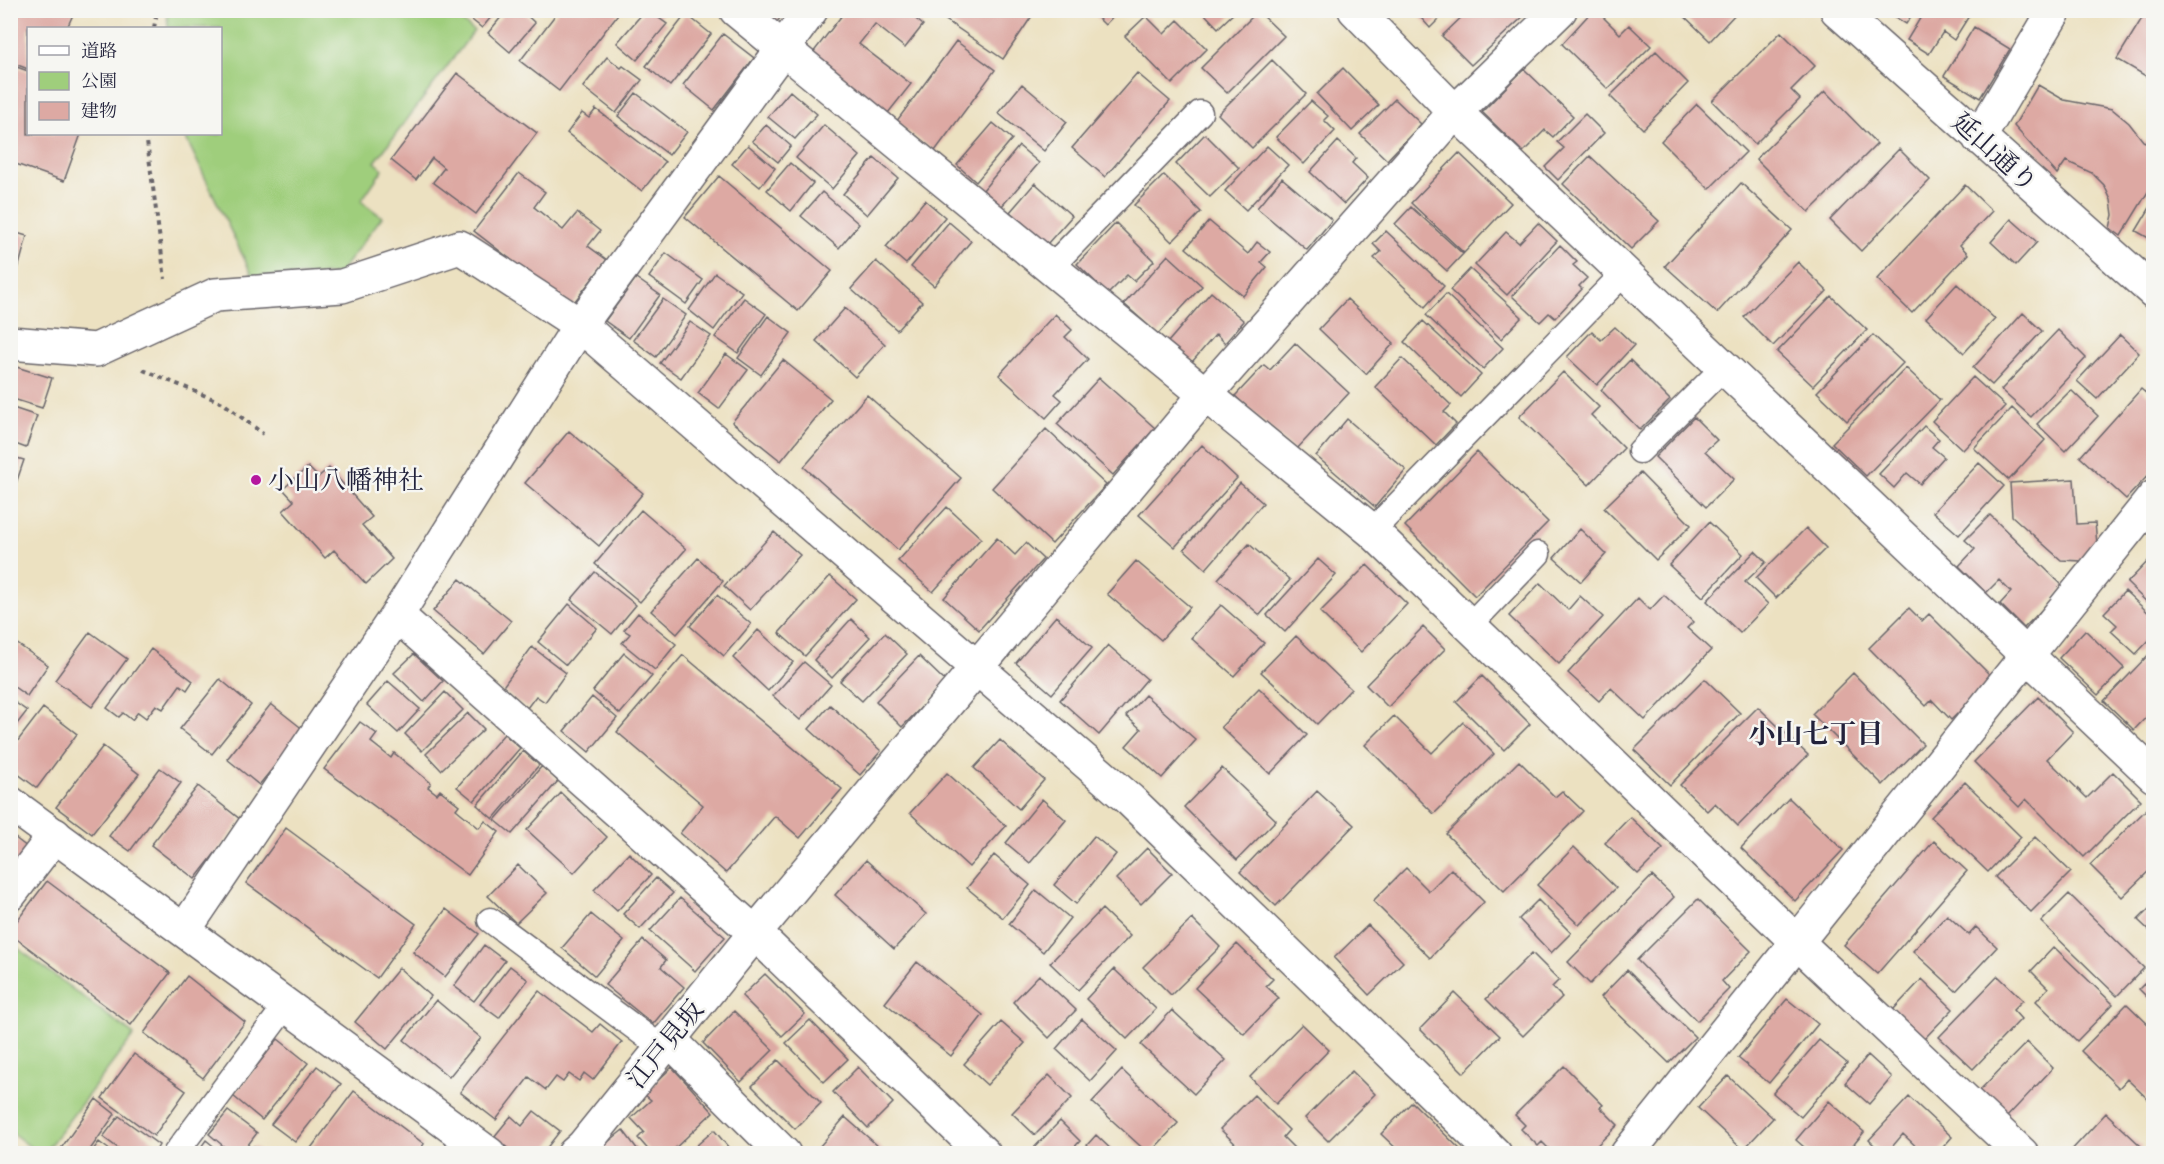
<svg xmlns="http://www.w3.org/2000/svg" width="2164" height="1164" viewBox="0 0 2164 1164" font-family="'Sorts Mill Goudy','Noto Serif JP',serif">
<rect width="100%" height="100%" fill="#f6f6f2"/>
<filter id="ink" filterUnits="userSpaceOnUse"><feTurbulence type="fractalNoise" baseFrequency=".0167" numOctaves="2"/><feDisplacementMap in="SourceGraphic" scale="12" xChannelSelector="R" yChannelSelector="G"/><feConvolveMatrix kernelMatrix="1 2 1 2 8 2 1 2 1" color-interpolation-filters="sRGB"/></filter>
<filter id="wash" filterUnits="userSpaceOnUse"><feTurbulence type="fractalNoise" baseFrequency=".008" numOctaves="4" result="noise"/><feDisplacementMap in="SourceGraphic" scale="24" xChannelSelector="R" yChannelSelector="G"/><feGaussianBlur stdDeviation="1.35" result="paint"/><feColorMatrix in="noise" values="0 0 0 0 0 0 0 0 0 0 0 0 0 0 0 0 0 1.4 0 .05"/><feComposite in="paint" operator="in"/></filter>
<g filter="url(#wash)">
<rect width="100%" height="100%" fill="#ece1c1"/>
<!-- green -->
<path fill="#9fce7c" stroke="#60785c" stroke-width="1.5" d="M167,11H449L474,31L375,162L383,169L361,201L382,217L339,274L253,277L184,134H220V28H168Z
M11,943L134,1035L44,1153H38L11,1132Z"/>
<g id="blocks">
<!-- building -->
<path fill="#dda9a3" d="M10,10H75L67,28H28V69L10,62Z
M463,10H497L482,28L462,12Z
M507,10H521L535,23L510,52L488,33Z
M559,10H621L559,91L520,61Z
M637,10H665L659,18L667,24L637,60L617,43L642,14Z
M758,10H787L775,24Z
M846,10H905L923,25L905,48L875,24L859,44L911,84L888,113L812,54Z
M931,10H1036L1003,59Z
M1090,10H1119L1105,25Z
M1201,10H1237L1218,28Z
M1414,10H1448L1430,28Z
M1469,10H1527L1528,12L1471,65L1442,36Z
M1593,10H1596L1620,34L1629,25L1651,46L1608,89L1562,44Z
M1678,10H1739L1710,41Z
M1884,10H1915L1906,24Z
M1925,10H1971L1972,11L1954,40L1943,32L1929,54L1907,40Z
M1258,11L1284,36L1227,93L1201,68Z
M686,14L711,34L670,86L646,66Z
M2144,15L2154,21V81L2117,59Z
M1146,16L1164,34L1178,20L1207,49L1172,84L1125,36Z
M1974,27L2010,49L1980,98L1944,76Z
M1781,32L1815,66L1791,90L1800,99L1755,144L1712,101Z
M723,34L754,58L714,110L683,85Z
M956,41L995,70L935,151L896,122Z
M1656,51L1688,83L1643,129L1610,96Z
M607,57L621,68L623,66L642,80L616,113L583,87Z
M1272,60L1306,94L1252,148L1218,114Z
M14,66L28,71V134H81L64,181L10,162V76Z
M1343,68L1379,105L1352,131L1317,94Z
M1524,69L1573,116L1553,137L1545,130L1523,152L1482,112Z
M457,73L537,133L476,214L433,182L444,168L432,158L416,180L391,160Z
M1137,73L1170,101L1105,177L1072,148Z
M1022,84L1067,122L1044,151L998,113Z
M2038,85L2064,100L2112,109L2129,123L2143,141L2154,147V182L2121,236L2110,228L2113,215L2111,200L2104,185L2092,173L2066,161L2057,174L2014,126Z
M790,91L817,114L795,139L768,117Z
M1825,91L1877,144L1809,212L1756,159Z
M636,93L687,132L669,155L618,116Z
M1395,99L1421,124L1387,160L1360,134Z
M1311,101L1328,116L1324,120L1335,131L1304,164L1276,137Z
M1697,104L1746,152L1709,189L1661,141Z
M596,109L665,162L642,191L567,133L582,113L589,118Z
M1585,114L1604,133L1558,180L1545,167L1564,148L1557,142Z
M993,123L1012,139L976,182L957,165Z
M766,125L791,146L778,162L752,141Z
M824,125L860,156L832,189L796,158Z
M1205,134L1239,168L1210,197L1176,164Z
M1338,141L1356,158L1352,163L1368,178L1344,204L1310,172Z
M748,145L775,168L760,187L732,164Z
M1019,146L1039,163L1002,206L983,190Z
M1267,146L1288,165L1246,210L1225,191Z
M1899,149L1930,180L1861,251L1830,220Z
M1459,153L1511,203L1464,253L1411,203Z
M1590,156L1659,221L1631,249L1563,184Z
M874,158L898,178L867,215L843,194Z
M790,163L813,183L791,211L767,190Z
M519,173L545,192L534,207L563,230L577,213L600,231L588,246L607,260L571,306L474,231Z
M1164,175L1201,212L1172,242L1134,205Z
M719,176L832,271L798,311L685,217Z
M1282,178L1332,220L1307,250L1257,208Z
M1035,183L1072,216L1047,244L1010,212Z
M1741,183L1792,230L1717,313L1665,266Z
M1965,185L1992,211L1960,245L1968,254L1912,313L1877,279Z
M822,192L859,224L839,248L801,216Z
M925,200L945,217L906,264L886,247Z
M2154,201V241L2136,231Z
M1411,207L1463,254L1447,271L1395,224Z
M2011,219L2037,242L2016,265L1991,242Z
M1209,221L1248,254L1257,242L1270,252L1261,262L1267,267L1243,296L1186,248Z
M949,222L971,241L934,286L911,267Z
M1116,223L1154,261L1134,281L1127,275L1108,294L1077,264Z
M1538,223L1557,241L1507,295L1475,265L1506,232L1519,243Z
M10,231L27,236L11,295H10Z
M1386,231L1444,286L1425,307L1374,258L1381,252L1373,244Z
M1560,245L1577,262L1573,265L1587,278L1579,286L1582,289L1555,318L1549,313L1540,322L1512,296Z
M666,253L703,280L686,304L649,277Z
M1168,255L1202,286L1158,334L1124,304Z
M876,261L922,302L897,330L851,289Z
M1798,262L1827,291L1773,346L1744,317Z
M1470,269L1522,317L1501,339L1450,290Z
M715,273L742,292L714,330L689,310Z
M636,278L660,295L629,338L605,321Z
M1957,284L1995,319L1964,353L1926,318Z
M1211,292L1244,321L1225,343L1216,334L1192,362L1168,342Z
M1446,294L1503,348L1483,369L1426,315Z
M1831,296L1867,330L1813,386L1777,352Z
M744,298L766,314L738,353L715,337Z
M663,299L686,315L656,357L633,340Z
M1347,299L1394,343L1366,374L1319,329Z
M845,308L885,344L855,377L816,341Z
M2023,313L2042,331L1992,385L1973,368Z
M1055,314L1072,330L1065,337L1088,359L1055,394L1062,400L1046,418L999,375Z
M768,316L791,333L761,375L738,358Z
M1423,321L1481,375L1461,397L1404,342Z
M690,322L711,336L681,378L660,363Z
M1615,327L1634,345L1597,385L1567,357L1592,331L1601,340Z
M2058,330L2086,358L2031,417L2001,390Z
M1873,335L1903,363L1847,421L1817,392Z
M2120,335L2139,353L2097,399L2077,381Z
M1295,343L1349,393L1295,451L1235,396L1264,365L1270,370Z
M726,354L748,370L719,409L698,393Z
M1402,358L1451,405L1444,412L1456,424L1436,445L1375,387Z
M783,360L831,399L781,461L732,422Z
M1630,360L1670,400L1640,430L1601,390Z
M10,365L52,378L42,408L10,398Z
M1906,368L1940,400L1866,476L1832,443Z
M1563,372L1599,407L1591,415L1624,448L1589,485L1519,417Z
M1973,377L2005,406L1963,450L1932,421Z
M1099,378L1155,428L1113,475L1057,424Z
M2141,389L2154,400V453L2152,456L2154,457V469L2126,499L2080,457Z
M2071,390L2098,416L2065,451L2037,424Z
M867,395L961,478L898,550L804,467Z
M10,407L37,416L26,448L10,442Z
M2012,408L2045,440L2009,480L1974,448Z
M1694,417L1717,440L1705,451L1734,479L1706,507L1655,457Z
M1347,419L1406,470L1375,507L1316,456Z
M1924,426L1939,439L1932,447L1944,457L1920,484L1907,473L1894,488L1879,474Z
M1046,429L1106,485L1052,544L992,488Z
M569,431L643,493L599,546L525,483Z
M1202,445L1237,478L1175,547L1139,515Z
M1477,452L1548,522L1475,596L1405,526Z
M10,456L24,460L11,498H10Z
M1979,463L2004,486L1959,535L1933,512Z
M308,467L318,477L329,468L372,517L362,525L392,559L366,584L334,550L325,558L283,511L294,501L283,489Z
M1640,473L1691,525L1656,560L1604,508Z
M2074,479L2077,524L2095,523L2097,544L2082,561L2061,560L2012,516L2010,483Z
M1240,483L1263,503L1206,569L1184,549Z
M947,507L981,538L933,592L898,561Z
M641,510L686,549L640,602L595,564Z
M1990,515L2064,587L2024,628L2000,604L2011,592L1999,580L1986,593L1959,566L1975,549L1965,540Z
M1709,522L1743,554L1703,597L1669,565Z
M1806,528L1826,548L1776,598L1756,578Z
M1580,529L1606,554L1581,582L1554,558Z
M774,532L800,555L750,610L724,586Z
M997,538L1015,555L1026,543L1043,559L979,630L944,598Z
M1249,544L1290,580L1260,615L1218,579Z
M1755,551L1766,562L1745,582L1768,604L1740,633L1707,601Z
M2152,557L2154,559V609L2127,583Z
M698,558L723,581L677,634L651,611Z
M1318,559L1336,575L1285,632L1267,615Z
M1136,561L1190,607L1161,640L1107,594Z
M1367,565L1407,604L1361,652L1320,612Z
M595,572L636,605L612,634L571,600Z
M830,576L856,599L805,656L779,633Z
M460,579L511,621L484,654L433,611Z
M1540,583L1568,610L1580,596L1603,617L1559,664L1509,616Z
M2125,591L2154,618V635L2136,654L2111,631L2117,625L2104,613Z
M717,595L751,624L724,656L690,626Z
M1664,595L1693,622L1687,628L1711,650L1645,720L1611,688L1599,701L1568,673L1638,598L1650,610Z
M569,604L597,628L566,665L538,642Z
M1221,605L1264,643L1234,676L1191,638Z
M1909,608L1922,621L1929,614L1993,678L1951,720L1932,700L1926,706L1869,648Z
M638,613L676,644L655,670L622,643L630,634L624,630Z
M1056,616L1092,648L1052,694L1016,663Z
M851,619L870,637L832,678L814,660Z
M1423,627L1445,649L1388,707L1366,685Z
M758,630L793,662L768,691L733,658Z
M2085,630L2124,668L2098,695L2059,658Z
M90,632L127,659L92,707L55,680Z
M885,633L907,654L862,701L840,681Z
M1296,636L1351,689L1317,724L1261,672Z
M10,639L48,665L27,696L10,684Z
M1108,645L1147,679L1099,735L1060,700Z
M532,647L566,673L545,702L536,696L527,708L501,689Z
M151,649L193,681L187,690L180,685L163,709L156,705L146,718L138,712L132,720L123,713L119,717L107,708Z
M2154,649V709L2134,730L2104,701Z
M624,653L652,676L620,714L593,691Z
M414,654L443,681L424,702L394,673Z
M683,655L842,789L800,838L775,816L726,873L680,833L703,805L617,732Z
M919,656L946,682L902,727L876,701Z
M804,662L831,685L800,720L773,696Z
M1853,673L1923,744L1883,785L1812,714Z
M1482,676L1530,724L1504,750L1456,702Z
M220,679L251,705L212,754L180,729Z
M1705,679L1740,713L1670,785L1634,750Z
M388,681L420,709L398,733L367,705Z
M1259,688L1307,735L1270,774L1221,727Z
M445,692L463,710L422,751L405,734Z
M1145,695L1196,740L1162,778L1126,746L1141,729L1126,716Z
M592,697L617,718L589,752L564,731Z
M2038,697L2073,732L2047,759L2087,798L2113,772L2141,800L2084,857L2026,799L2019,807L1974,762Z
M10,699L27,711L10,733Z
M271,704L304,730L259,785L227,759Z
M830,705L881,751L860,775L809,729Z
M1758,707L1808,755L1738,826L1715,803L1707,811L1680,785Z
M43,708L77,734L37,788L10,768V751Z
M468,713L484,729L441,770L426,754Z
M1394,716L1432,753L1463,722L1494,754L1434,814L1365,745Z
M360,722L377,734L371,742L391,758L394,753L431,783L428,787L437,794L440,790L459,805L456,809L479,828L485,821L499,832L468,875L324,769Z
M504,734L520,748L474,801L457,787Z
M1000,740L1044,780L1019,809L974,768Z
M103,746L139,774L92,834L56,807Z
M523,751L539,765L493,819L477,805Z
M1519,761L1555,797L1562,791L1583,811L1504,891L1446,834Z
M542,766L558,781L512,834L495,820Z
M160,768L181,783L130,851L109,836Z
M1222,768L1276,820L1237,860L1184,807Z
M947,773L1006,826L969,867L910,813Z
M1965,782L2021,837L1988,872L1931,817Z
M198,786L241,820L195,879L151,845Z
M1317,791L1354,825L1276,906L1240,872Z
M561,793L607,837L574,873L527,830Z
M1789,798L1843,850L1795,901L1741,848Z
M1042,799L1066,820L1030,863L1006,843Z
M2149,807L2154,812V854L2152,856L2154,866L2122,897L2090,865Z
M1630,817L1663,849L1638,874L1605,843Z
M286,828L416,924L377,978L246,883Z
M10,834L32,851L10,879Z
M1094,836L1116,854L1076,904L1054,885Z
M2035,837L2071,872L2031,912L1995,877Z
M1934,841L1967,871L1877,974L1844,945Z
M1574,847L1616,888L1579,925L1537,885Z
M1147,848L1172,873L1141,904L1116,879Z
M629,853L651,875L617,911L594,890Z
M994,855L1030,885L1003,918L967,888Z
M866,860L926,914L894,949L835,895Z
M518,865L547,893L516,923L488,896Z
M1406,868L1429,891L1451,869L1484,902L1430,958L1373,901Z
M1652,876L1674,897L1590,984L1568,962Z
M656,878L673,893L640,929L623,914Z
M47,881L170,973L131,1025L10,934V930Z
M1036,890L1070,918L1043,952L1009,924Z
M2069,894L2144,968L2117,996L2041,922Z
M680,898L725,937L695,971L650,931Z
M1698,899L1751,951L1722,981L1729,989L1697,1021L1637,960Z
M1538,900L1571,933L1551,953L1519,919Z
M2154,904V935L2138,920Z
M446,909L479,934L445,977L413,952Z
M1102,909L1130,936L1078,990L1050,963Z
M591,914L624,941L595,976L562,948Z
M1947,915L1969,935L1976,927L1997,947L1956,991L1913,951Z
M1192,919L1220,947L1171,995L1143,967Z
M1368,925L1403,962L1369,995L1334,958Z
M643,940L666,960L661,967L684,987L653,1024L605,985Z
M1237,944L1273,979L1266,986L1279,998L1244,1034L1195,988Z
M484,945L505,961L474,1001L454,986Z
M2054,947L2113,1004L2077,1041L2036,1001L2048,988L2031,971Z
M1532,953L1559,980L1552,987L1562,997L1523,1036L1486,999Z
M917,962L983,1015L951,1056L885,1003Z
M510,966L528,980L499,1018L480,1004Z
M399,968L431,996L387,1049L355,1022Z
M1114,969L1156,1009L1127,1039L1086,999Z
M1627,970L1695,1037L1669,1063L1601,997Z
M765,974L805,1014L782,1036L742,996Z
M2154,974V1004L2139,989Z
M1039,975L1076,1010L1049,1038L1013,1002Z
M187,976L245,1022L203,1078L144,1033Z
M1998,976L2023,1000L2013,1010L2021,1019L1973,1069L1939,1037Z
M1922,979L1953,1009L1924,1039L1893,1010Z
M539,991L593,1032L600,1024L622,1042L593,1080L584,1073L579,1081L569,1074L563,1082L556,1077L546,1090L529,1077L496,1120L460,1092Z
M1455,993L1500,1036L1464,1073L1420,1029Z
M1787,999L1818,1024L1769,1083L1738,1058Z
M436,1000L481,1038L449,1077L404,1040Z
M2127,1004L2154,1030V1105L2127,1079L2119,1088L2081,1051Z
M1172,1010L1226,1060L1194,1094L1141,1045Z
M734,1011L773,1050L741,1082L703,1043Z
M1082,1019L1117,1051L1090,1081L1056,1049Z
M810,1020L848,1059L824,1082L786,1043Z
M1001,1022L1025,1043L987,1085L964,1064Z
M1302,1024L1329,1050L1276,1104L1250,1077Z
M278,1039L308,1063L262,1120L233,1096Z
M1819,1040L1847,1063L1801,1117L1773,1093Z
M2027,1042L2053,1068L2006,1118L1979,1091Z
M134,1054L186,1091L154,1136L102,1098Z
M1868,1055L1892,1077L1869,1104L1845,1083Z
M778,1060L821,1103L795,1129L752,1086Z
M317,1066L341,1084L295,1142L271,1124Z
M1564,1066L1603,1105L1600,1107L1618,1125L1592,1150L1587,1145L1579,1154H1554L1542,1142L1538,1146L1521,1129L1525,1125L1515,1115Z
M672,1067L713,1112L669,1154H652L638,1138L644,1132L631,1118L651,1100L644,1094Z
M858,1067L893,1103L868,1128L833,1092Z
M1122,1070L1178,1123L1149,1154L1092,1102Z
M1352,1071L1375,1094L1328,1141L1305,1118Z
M1049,1075L1072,1098L1035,1135L1012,1113Z
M1728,1076L1773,1118L1743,1150L1698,1108Z
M354,1091L424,1144L417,1154L308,1152Z
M1254,1095L1289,1130L1283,1137L1300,1154H1246L1220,1129Z
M1909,1097L1952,1137L1937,1154H1924L1903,1134L1886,1154H1883L1869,1140Z
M96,1099L115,1114L87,1154H57Z
M1829,1101L1864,1132L1846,1154H1812L1796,1140Z
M1412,1102L1465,1154H1402L1381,1134Z
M228,1111L257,1133L241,1154H233L209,1134Z
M534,1111L560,1131L542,1154H515L494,1137L511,1116L522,1126Z
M2106,1113L2142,1147L2135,1154H2068Z
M119,1116L159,1145L154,1154H126L103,1137Z
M845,1117L887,1154H813Z
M1060,1121L1080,1141L1068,1154H1028Z
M623,1130L641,1154H605L607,1151L603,1146Z
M714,1130L734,1154H687Z
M1096,1135L1116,1154H1079Z
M206,1140L223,1154H196Z
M99,1142L115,1154H90Z
M254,1146L264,1154H248Z"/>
</g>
</g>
<g filter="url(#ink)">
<use href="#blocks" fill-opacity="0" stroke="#69656a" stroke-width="1.5"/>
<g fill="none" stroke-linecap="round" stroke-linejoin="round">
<!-- service casing -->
<g stroke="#69656a" stroke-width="27">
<path id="service" d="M1049,269L1200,113
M1640,451L1724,367
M1372,531L1624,273
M1470,625L1538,554
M490,920L662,1048
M175,1154L287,1004"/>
</g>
<!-- minor casing -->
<g stroke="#69656a" stroke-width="36">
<path id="minor" d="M736,10L1372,531L1797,942L2022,1154
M1355,10L1455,112L2154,776
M1837,10L2154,292
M1979,138L2055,10
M10,343L96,350L215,295L342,286L460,247L580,325L1130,800L1495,1154
M397,615L755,933L984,1154
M10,894L55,835
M185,929L397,615L580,325L811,10
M669,1039L784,1154
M574,1154L583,1146L755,933L1204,396L1455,112L1560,10
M1627,1154L2154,497"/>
</g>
<!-- tertiary casing -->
<g stroke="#69656a" stroke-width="36">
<path id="tertiary" d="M10,803L489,1154"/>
</g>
<!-- path -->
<path stroke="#69656a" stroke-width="4" stroke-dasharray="4.5 4.5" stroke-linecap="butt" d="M154,28L157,10
M146,134L165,279
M143,370L223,403L263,434"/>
<!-- service -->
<use href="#service" stroke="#fff" stroke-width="24"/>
<!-- minor -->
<use href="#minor" stroke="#fff" stroke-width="33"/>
<!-- tertiary -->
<use href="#tertiary" stroke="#fff" stroke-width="33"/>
</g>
</g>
<!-- markers -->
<circle fill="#b5179e" stroke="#f6f6f2" stroke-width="2" cx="256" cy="480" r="6"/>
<g text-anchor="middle" stroke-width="5" stroke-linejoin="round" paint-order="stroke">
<!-- street labels -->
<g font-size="26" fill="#22223b" stroke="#f6f6f2">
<text transform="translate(1995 152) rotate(42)" y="9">延山通り</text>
<text transform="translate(665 1044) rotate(-51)" y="9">江戸見坂</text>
</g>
<!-- poi labels -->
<g font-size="26" fill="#22223b" stroke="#f6f6f2" text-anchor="start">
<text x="268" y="489">小山八幡神社</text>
</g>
<!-- neighbourhood labels -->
<g font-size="27" font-weight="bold" fill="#22223b" stroke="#f6f6f2">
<text x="1816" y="743">小山七丁目</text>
</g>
</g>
<!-- margin -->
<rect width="2164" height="1164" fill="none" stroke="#f6f6f2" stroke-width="36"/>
<!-- legend -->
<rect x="27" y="27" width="195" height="108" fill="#f6f6f2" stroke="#a1a1a9" stroke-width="1.5"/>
<rect x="39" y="46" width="30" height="9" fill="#ffffff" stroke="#a1a1a9" stroke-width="1.5"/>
<text x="81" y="57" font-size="18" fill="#22223b">道路</text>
<rect x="39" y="72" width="30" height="18" fill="#9fce7c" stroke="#a1a1a9" stroke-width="1.5"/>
<text x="81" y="87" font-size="18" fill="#22223b">公園</text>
<rect x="39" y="102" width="30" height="18" fill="#dda9a3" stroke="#a1a1a9" stroke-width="1.5"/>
<text x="81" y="117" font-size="18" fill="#22223b">建物</text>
</svg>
